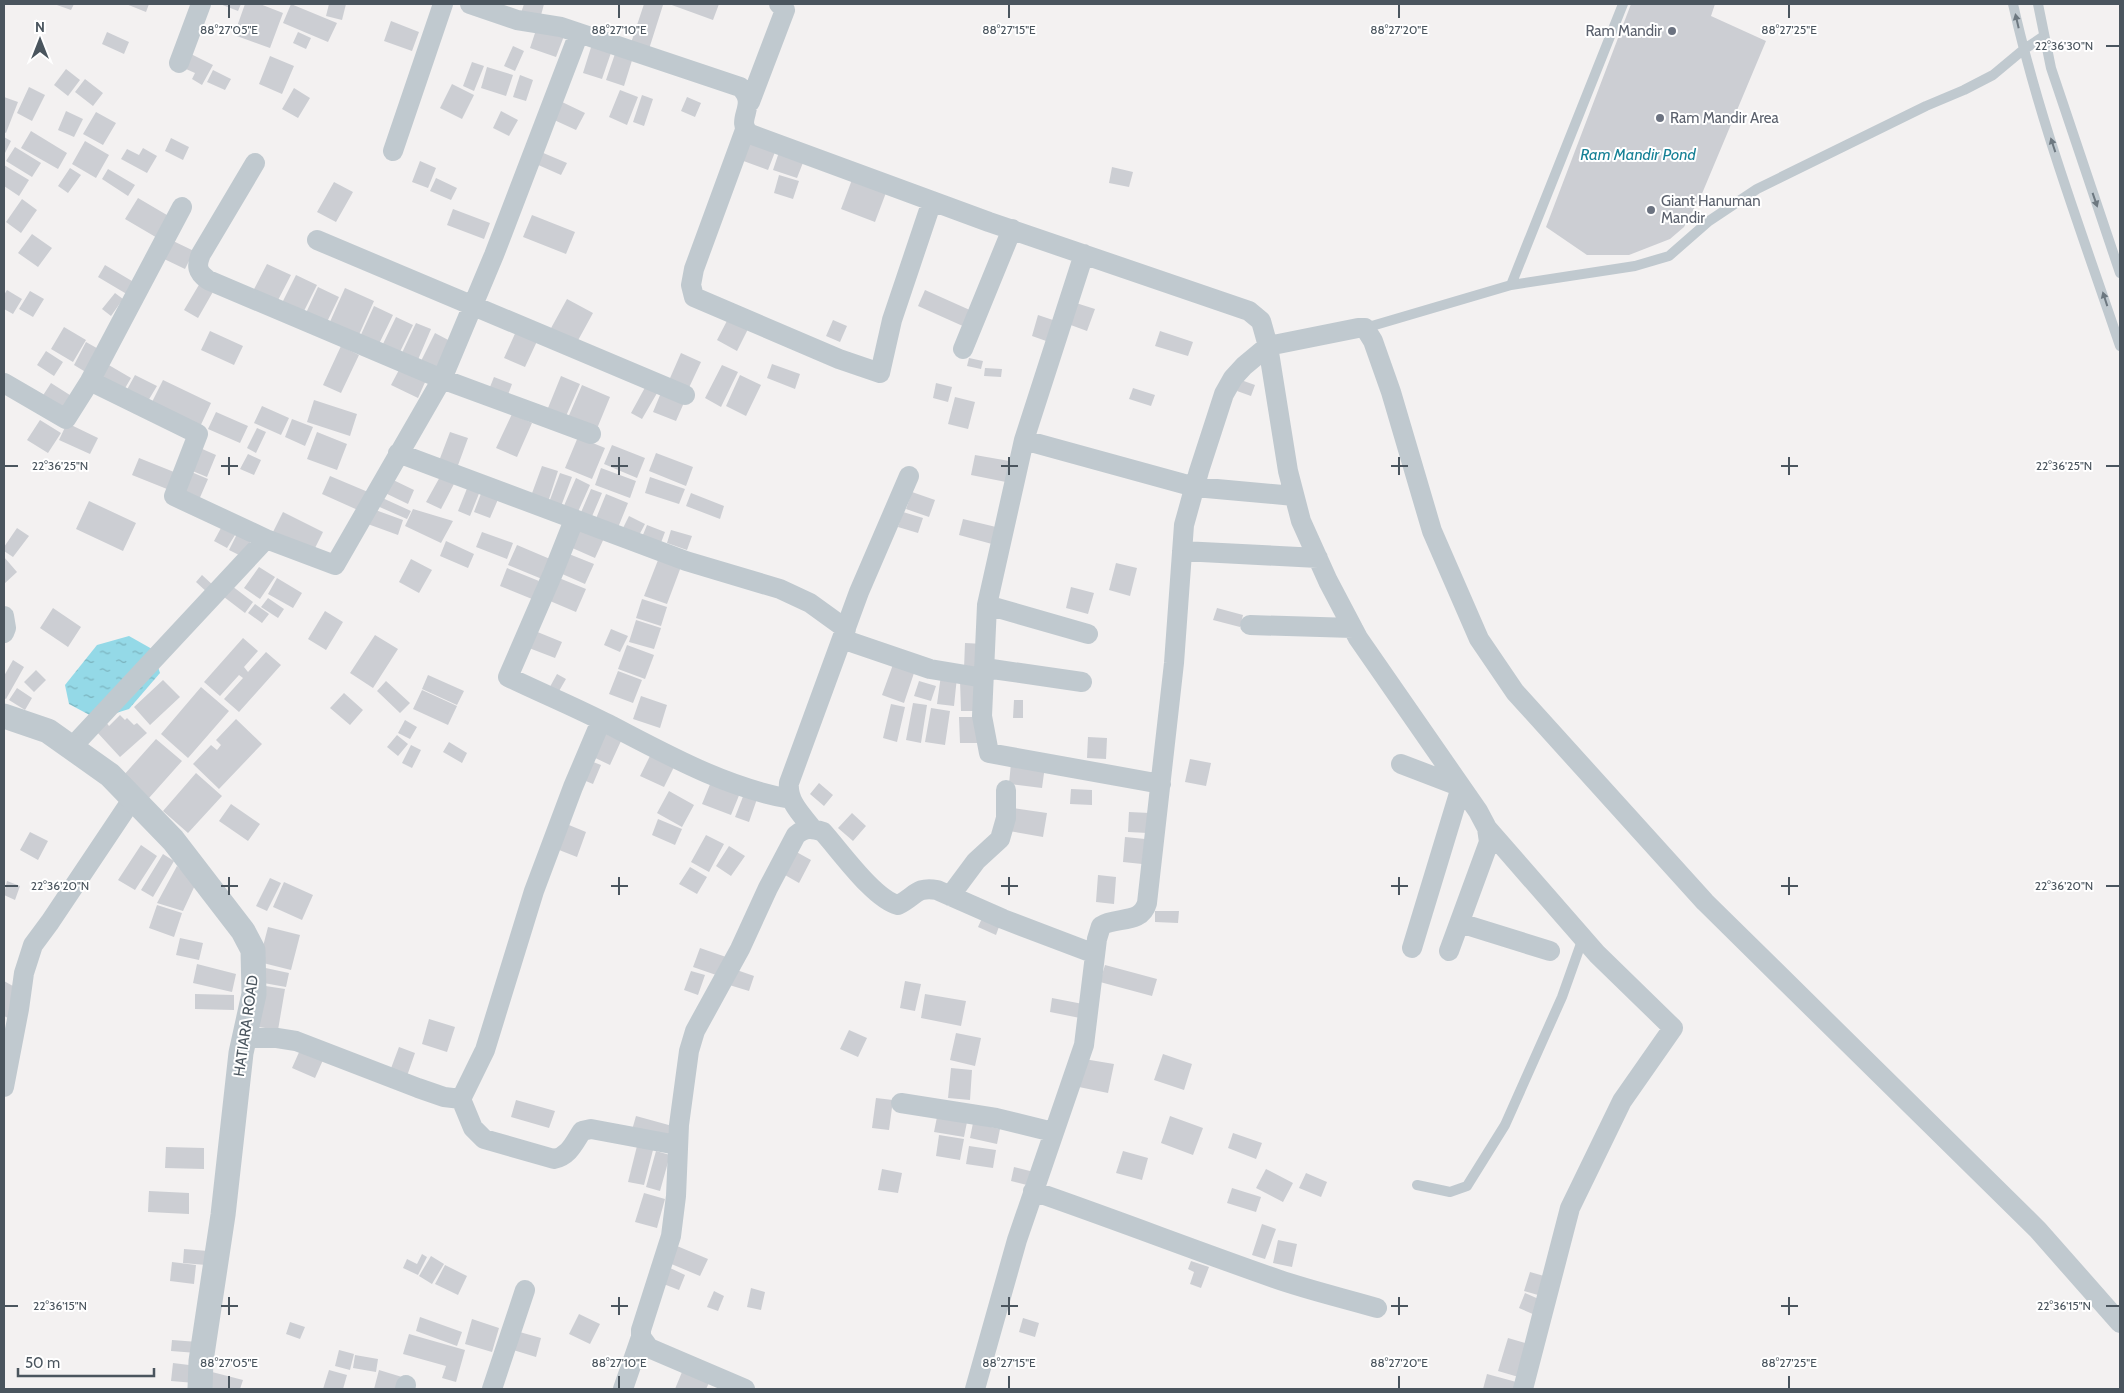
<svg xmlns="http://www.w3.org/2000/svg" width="2124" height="1393" viewBox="0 0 2124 1393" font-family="Cabin,sans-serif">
<defs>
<pattern id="water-ripples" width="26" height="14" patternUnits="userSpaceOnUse" patternTransform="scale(1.25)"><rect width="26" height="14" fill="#94d9e7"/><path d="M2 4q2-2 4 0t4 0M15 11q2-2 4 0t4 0" fill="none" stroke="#7bb3be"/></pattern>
</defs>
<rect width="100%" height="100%" fill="#f3f1f1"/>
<!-- water -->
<path fill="url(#water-ripples)" d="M129,636L152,649L160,673L129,709L97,719L69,704L65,685L97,645Z"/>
<!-- building -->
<path fill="#ccced3" d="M54,4H74L71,10Z
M126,4H149L146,12Z
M220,4H241L238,11Z
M245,4H260L283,13L270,48L234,35Z
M291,4L337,23L328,42L283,23Z
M329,4H346L342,20L326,16Z
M524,4H544L540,19L521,13Z
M644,4L663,5L649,49L631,43Z
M669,4H719L713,20Z
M1631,4H1715L1711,16L1766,41L1701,196L1684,227L1670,239L1629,255H1587L1546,227Z
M391,21L419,32L412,51L384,41Z
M537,27L564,36L556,57L530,48Z
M107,32L129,42L124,54L102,44Z
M298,32L311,38L306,49L293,43Z
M593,41L613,47L602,79L583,73Z
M513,46L524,51L515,71L504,66Z
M617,48L634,54L624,86L606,80Z
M187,52L213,65L202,85L192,79L195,73L186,69Z
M270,56L294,66L282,94L259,84Z
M472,62L484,66L474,91L463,86Z
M487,67L513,75L506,96L481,88Z
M66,69L80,80L68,96L54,85Z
M213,70L231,79L225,90L207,82Z
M520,75L533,80L526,101L513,97Z
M85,79L103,93L93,106L75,92Z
M452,84L474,95L462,119L440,108Z
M29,87L45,95L32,121L17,113Z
M294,88L310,98L298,118L282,109Z
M620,90L638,97L627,125L609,117Z
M642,95L653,99L644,126L633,122Z
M4,97L18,102L6,133L4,132Z
M687,97L701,103L695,117L681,111Z
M560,101L585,113L576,130L552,119Z
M66,111L83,119L74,137L58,130Z
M501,111L518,120L509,136L493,128Z
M96,112L116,123L103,145L83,134Z
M31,131L67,153L58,169L21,148Z
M4,137L11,141L4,155Z
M171,138L189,147L183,160L165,151Z
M745,140L775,152L768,170L738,159Z
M85,141L109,155L96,178L72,164Z
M15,147L41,163L32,177L6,161Z
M143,148L157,156L147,173L121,159L127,149L139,155Z
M541,152L567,163L561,175L536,164Z
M779,152L804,160L797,178L773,170Z
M420,161L436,168L428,188L412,182Z
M4,165L29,180L19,196L4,186Z
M1112,167L1133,172L1129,187L1109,183Z
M70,168L81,175L68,193L58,186Z
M108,169L135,185L128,196L102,179Z
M779,175L799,181L793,199L774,193Z
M853,177L887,190L875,222L841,209Z
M436,178L457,188L451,200L430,191Z
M334,182L353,192L336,222L317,212Z
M138,198L172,218L159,239L125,219Z
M22,199L37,210L21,233L6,222Z
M453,209L490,223L484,239L447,225Z
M532,215L575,232L566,254L523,237Z
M32,234L52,248L38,267L18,253Z
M169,239L194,251L185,269L160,257Z
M267,264L291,275L276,304L252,293Z
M105,265L137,284L130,296L98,277Z
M296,275L317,285L302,315L281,305Z
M200,283L214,290L198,318L184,310Z
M318,287L339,297L327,322L306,313Z
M345,288L374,301L358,337L329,324Z
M7,290L22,299L13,314L4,309V295Z
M925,290L972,311L965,327L918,306Z
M30,291L44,299L33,317L19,309Z
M115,293L123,299L111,316L102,309Z
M567,299L593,313L576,344L550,330Z
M1076,303L1095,309L1087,331L1068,324Z
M374,306L393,315L377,348L359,339Z
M1038,315L1056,321L1049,342L1032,336Z
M396,317L413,325L398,356L381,348Z
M729,317L749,327L737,351L717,340Z
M833,320L847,326L840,342L826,336Z
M416,323L431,329L417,362L401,355Z
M64,327L86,340L73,362L51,349Z
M518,327L539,337L525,367L504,358Z
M210,331L243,346L234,365L201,350Z
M1160,331L1193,342L1188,356L1155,346Z
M435,333L452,342L437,372L420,363Z
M86,342L102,351L89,374L74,365Z
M341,346L359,355L341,393L323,385Z
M46,351L63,362L54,376L37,365Z
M681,353L701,362L686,394L667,385Z
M969,358L983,361L981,369L967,366Z
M107,364L131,378L121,395L97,381Z
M772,364L800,374L795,389L767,378Z
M722,365L738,372L721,407L705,398Z
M400,368L426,380L418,398L391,385Z
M985,368L1002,369L1001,377L984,376Z
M135,375L157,386L145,406L124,395Z
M740,375L761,385L746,416L726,406Z
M561,376L580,384L566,416L548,408Z
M494,377L512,384L506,400L488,392Z
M163,380L211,403L199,429L150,406Z
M1241,380L1255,385L1251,396L1237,391Z
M648,382L660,388L642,419L631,413Z
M51,383L73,397L62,414L40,400Z
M936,383L952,387L948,402L933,398Z
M582,385L610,397L596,431L567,420Z
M663,388L686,398L676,421L653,412Z
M1133,388L1155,395L1151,406L1129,399Z
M955,397L975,402L968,429L948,424Z
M314,400L357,414L350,436L307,422Z
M262,406L289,418L281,435L254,423Z
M216,412L248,426L240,443L208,429Z
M512,414L532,423L517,457L496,448Z
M292,419L313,427L305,446L285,437Z
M40,420L61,433L48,453L27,440Z
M67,423L98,438L90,454L59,440Z
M257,428L266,432L256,453L247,448Z
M317,432L347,444L337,470L307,459Z
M450,432L468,438L457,468L439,461Z
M578,437L605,448L592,479L565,468Z
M612,445L645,458L637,478L604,464Z
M200,448L216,455L207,477L190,470Z
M656,453L693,467L686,486L649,471Z
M248,454L261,460L254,475L240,469Z
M975,455L1015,462L1011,483L971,475Z
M139,458L179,474L172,491L132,475Z
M542,466L558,471L548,502L531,496Z
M601,468L636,481L630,498L595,485Z
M189,471L208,479L198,502L179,494Z
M560,473L572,477L560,509L548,505Z
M441,475L455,482L441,509L426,502Z
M330,476L368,492L360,511L322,494Z
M387,477L414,490L408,504L381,491Z
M650,477L685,489L679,504L645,493Z
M576,478L590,485L577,514L563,508Z
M468,486L480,491L470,516L458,511Z
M591,489L602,493L590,521L579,517Z
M482,491L499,497L490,518L474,512Z
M912,492L935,500L929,517L906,509Z
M691,493L724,506L720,519L686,506Z
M606,494L628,503L617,530L595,521Z
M378,496L411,511L407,519L375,505Z
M89,501L136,523L123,551L76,529Z
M370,508L403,520L398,535L365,523Z
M413,509L453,521L441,543L405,526Z
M283,512L323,532L313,552L273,532Z
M903,512L923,518L918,533L898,527Z
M629,516L645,524L636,541L620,534Z
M963,519L996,527L992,544L959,535Z
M579,525L605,536L595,558L570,547Z
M647,525L665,532L659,548L640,542Z
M17,528L29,536L13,557L4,551V547Z
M221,528L235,535L227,548L214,541Z
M671,530L692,536L687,550L667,543Z
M238,532L252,539L243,557L229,550Z
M482,532L513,543L507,559L476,547Z
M446,541L474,554L468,568L440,556Z
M517,545L550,559L542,579L508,565Z
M569,554L594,564L585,584L560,573Z
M660,555L682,564L667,604L644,596Z
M4,557L17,572L4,584Z
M411,559L432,570L419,593L399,582Z
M1116,563L1137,568L1130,596L1109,590Z
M259,567L275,577L260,599L244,588Z
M507,568L539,581L532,599L500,586Z
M202,575L215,587L209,594L196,582Z
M277,578L302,593L293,608L268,594Z
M559,578L586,589L576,612L550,601Z
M232,586L253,602L245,613L224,597Z
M1071,587L1094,593L1088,614L1066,608Z
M268,598L284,609L278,618L261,607Z
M642,599L667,607L661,626L636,618Z
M255,604L269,614L262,623L248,613Z
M53,608L81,627L68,647L40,628Z
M1217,608L1243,615L1240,627L1213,620Z
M325,611L343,622L326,650L308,639Z
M636,620L661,628L654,649L629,642Z
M611,629L628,636L620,652L604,645Z
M535,631L562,642L555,658L529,648Z
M375,635L398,649L373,688L350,673Z
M243,638L258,651L244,667L248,672L266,652L281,665L239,712L224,699L243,678L239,675L220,696L204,682Z
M965,643L984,644L982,670L964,669Z
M627,645L654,655L645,679L618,669Z
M895,659L916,667L904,703L882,695Z
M13,660L24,667L6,699L4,698V676Z
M36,670L46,680L34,692L24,682Z
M618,671L642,680L633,703L609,694Z
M557,674L566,679L555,698L546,694Z
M428,675L464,691L457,705L422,689Z
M941,675L957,677L954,706L937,704Z
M163,680L180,697L150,725L134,707Z
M960,680H978V711H961Z
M386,681L410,703L400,713L377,691Z
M919,681L936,686L931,701L914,696Z
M201,687L229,711L188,758L161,734Z
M17,688L32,698L25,710L9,700Z
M422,690L457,706L448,725L413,709Z
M344,693L363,710L350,725L330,708Z
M641,696L667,705L660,728L633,719Z
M1014,700H1023V718H1013Z
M913,703L927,705L921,743L906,740Z
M891,704L905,707L897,742L883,738Z
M931,708L950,711L945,745L925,742Z
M120,715L125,720L127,718L134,725L137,723L147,733L120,757L96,731L106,722L109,726Z
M959,717H981V743H960Z
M236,719L262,744L219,789L193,764L211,745L217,750L221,745L216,740Z
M405,720L417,727L410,739L398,733Z
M600,731L621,741L610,765L589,755Z
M397,735L408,744L398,756L387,747Z
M1088,737L1107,738L1106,759L1087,758Z
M156,739L182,761L149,798L123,776Z
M449,742L467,753L462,763L443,752Z
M411,745L421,750L412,768L402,763Z
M650,756L674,767L664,787L640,776Z
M1190,759L1211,763L1206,786L1185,782Z
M588,760L601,765L593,784L581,779Z
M1011,763L1045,766L1042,788L1009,784Z
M196,773L222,796L188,833L163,811Z
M711,782L740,793L731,815L702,804Z
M819,783L833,795L824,806L810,794Z
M1071,789L1092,790V805L1070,804Z
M669,791L694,805L682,827L657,813Z
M744,794L757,799L749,822L735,817Z
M231,804L260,824L248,841L219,821Z
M1013,808L1047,813L1043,837L1009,831Z
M1129,812L1150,813L1148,833L1128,832Z
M852,813L866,826L853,841L838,828Z
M658,819L682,829L675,845L652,835Z
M564,823L586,832L577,857L554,848Z
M30,832L48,841L38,860L20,850Z
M706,835L724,844L709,872L691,862Z
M1125,837L1145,839L1142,864L1123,862Z
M141,845L157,856L135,890L118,880Z
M729,846L745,856L731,876L716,866Z
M791,849L811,860L799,883L778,871Z
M163,854L174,861L153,897L141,890Z
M177,866L196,883L183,911L157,903Z
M690,867L707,877L697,894L679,884Z
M1098,875L1116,877L1114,904L1096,902Z
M270,878L281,883L267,911L256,906Z
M7,881L20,886L15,900L4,895Z
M284,882L313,895L302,920L273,907Z
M157,905L182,913L174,937L149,928Z
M1155,911H1179L1178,923L1155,922Z
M984,914L1001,921L996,935L978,927Z
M268,927L300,935L291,970L259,962Z
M180,938L203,943L199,960L176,955Z
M700,948L729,958L722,977L693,967Z
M197,964L236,974L232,992L193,983Z
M1105,965L1157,979L1152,996L1100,982Z
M261,967L289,973L286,987L258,982Z
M731,968L754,976L749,991L726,984Z
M691,971L705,975L698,995L684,990Z
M4,981L20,990L14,1021L4,1016Z
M905,981L921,984L915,1011L900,1008Z
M259,985L285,989L278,1030L252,1026Z
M195,994L234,995V1010L195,1009Z
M925,994L966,1001L961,1026L921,1018Z
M1052,998L1088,1005L1085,1019L1050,1012Z
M429,1019L455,1027L447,1052L422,1044Z
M849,1030L867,1038L858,1057L840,1049Z
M956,1033L981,1038L975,1066L950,1060Z
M399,1047L415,1053L407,1076L390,1071Z
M300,1050L323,1060L315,1078L292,1068Z
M1163,1054L1192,1064L1184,1090L1154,1080Z
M1084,1059L1114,1064L1108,1093L1079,1087Z
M951,1068L972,1070L970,1100L948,1098Z
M876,1098L893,1100L889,1130L872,1128Z
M516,1100L555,1111L549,1128L511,1117Z
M938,1112L968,1117L964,1137L934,1132Z
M636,1116L676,1127L672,1141L632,1130Z
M1170,1116L1203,1128L1193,1155L1161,1143Z
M973,1123L1000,1129L997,1144L970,1138Z
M1233,1133L1262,1143L1256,1159L1228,1148Z
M939,1135L964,1139L960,1160L936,1156Z
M637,1146L653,1150L644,1185L628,1182Z
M969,1146L996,1150L993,1168L966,1164Z
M166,1147L204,1148V1169L165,1168Z
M656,1151L670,1155L660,1191L646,1187Z
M1123,1151L1148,1158L1142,1180L1116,1173Z
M1014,1167L1034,1172L1031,1186L1011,1181Z
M882,1169L902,1173L898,1193L878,1190Z
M1266,1169L1293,1183L1283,1202L1256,1188Z
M1306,1173L1327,1182L1321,1197L1299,1188Z
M1232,1188L1261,1197L1256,1212L1227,1203Z
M149,1191L189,1193V1214L148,1212Z
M644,1193L665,1199L657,1228L635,1222Z
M1262,1224L1276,1229L1265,1259L1252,1255Z
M1278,1240L1297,1244L1292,1267L1273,1263Z
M677,1246L708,1259L700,1276L669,1263Z
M184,1249L208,1251L206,1265L183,1263Z
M422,1254L427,1257L418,1275L403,1268L407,1259L417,1264Z
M431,1256L444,1264L432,1284L419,1276Z
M1191,1261L1209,1267L1201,1288L1190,1284L1194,1272L1188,1269Z
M172,1262L196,1265L194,1284L170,1281Z
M445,1265L467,1276L458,1295L435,1284Z
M668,1267L685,1275L679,1290L661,1283Z
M1530,1272L1544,1276L1538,1295L1524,1291Z
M751,1288L765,1292L761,1310L747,1307Z
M714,1291L724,1296L718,1311L707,1307Z
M1525,1293L1541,1300L1535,1315L1519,1308Z
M579,1314L600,1324L590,1344L569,1334Z
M420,1317L462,1332L457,1346L416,1331Z
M1023,1318L1039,1323L1035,1337L1019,1332Z
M472,1319L499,1328L492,1352L465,1344Z
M290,1322L305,1327L300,1339L286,1334Z
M516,1331L541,1338L536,1357L510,1349Z
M409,1334L465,1350L456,1382L442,1378L446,1366L403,1354Z
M1508,1338L1532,1345L1522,1378L1498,1371Z
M172,1340L198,1342L197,1353L171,1351Z
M339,1350L354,1354L350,1370L335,1366Z
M355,1355L378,1359L376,1372L353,1368Z
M173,1363L197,1366L195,1383L171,1381Z
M329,1370L347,1375L343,1389H323Z
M379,1370L402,1377L398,1389H374Z
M212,1372L243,1380L240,1389H208Z
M682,1372L709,1383L706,1389H675Z
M1487,1374L1520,1383L1519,1389H1483Z"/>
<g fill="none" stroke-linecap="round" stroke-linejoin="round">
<!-- service -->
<path stroke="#c0c9cf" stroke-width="10" d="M2013,4C2039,120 2082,233 2120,346
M2038,4L2051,68L2120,273
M1511,285L1623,4
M1365,328L1511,285L1635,266L1669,256L1709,221L1757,189L1926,106L1964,90L1993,75L2023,50L2044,36
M1417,1185L1450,1192L1467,1186L1505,1125L1562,997L1583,938"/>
<!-- minor -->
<path stroke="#c0c9cf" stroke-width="20" d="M470,4L517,20L561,27L740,87C760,105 733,120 750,134L989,222L1249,311L1261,321L1268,346L1288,471L1301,521L1328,581L1358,638L1478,811L1487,828L1489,842L1449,951
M179,63L201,4
M750,102L785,10L779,4
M745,130L694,269L691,285L694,297L839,359L880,373L892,320L932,201
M393,151L443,4
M255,163L201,254C196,266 197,272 208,280L442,379L591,434
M182,207L90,381L198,434L174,496L266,539
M317,240L685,395
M1084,254L1024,440L987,605L982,716L989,753L1161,784
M963,349L1012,229
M4,383L66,419L90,381
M1024,440L1195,487L1294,496
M398,453L686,561L780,589L810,603L846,629
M574,520L553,573L508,677C541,693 575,707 608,724C666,754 726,788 791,799
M1182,551L1318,558
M987,605L1088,634
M4,616L6,628L4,633
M1250,625L1353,628
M842,639L930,669L984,678
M985,668L1082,682
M601,721L573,787L534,891L485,1050L461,1099L473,1128L484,1139L554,1159C569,1156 574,1143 582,1131L591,1129L677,1145
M72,747L266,539L335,565L442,379L494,255L579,33
M1401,764L1461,787L1412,948
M812,828C802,815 787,801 789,783L859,592L909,476
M1487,828L1597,954L1673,1028L1622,1101L1570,1208L1523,1389
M950,896L976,861L1000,839L1006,818V790
M1460,923L1550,951
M244,1038H277L296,1041L418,1088L444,1097L461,1099
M4,1087L19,1009L24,973L33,945L50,922L133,798
M901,1103L996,1118L1053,1132
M1033,1191C1114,1219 1194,1250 1274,1278C1308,1290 1343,1298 1377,1308
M405,1389L406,1385
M492,1389L525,1290
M623,1389L641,1337
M745,1389L649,1348L641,1337V1330L671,1236L676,1196L679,1125L689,1051L695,1031L740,949L768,888L796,835C806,827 812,828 823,832C841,852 874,899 898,905C915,897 916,886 937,890L1003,919L1095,954
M975,1389L1017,1240L1084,1045L1097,939L1101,926C1116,916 1141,925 1147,903L1174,663L1184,525L1199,471L1224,394L1233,378L1244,366L1268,346L1358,328H1365L1373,341L1391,392L1432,531L1479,639L1515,692L1705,902L2038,1230L2120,1323"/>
<!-- tertiary -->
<path stroke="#c0c9cf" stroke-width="25" d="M4,716L48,731L110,775L173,840L243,931L253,950L254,994L241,1053L223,1215L201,1361L200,1389"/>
</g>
<!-- one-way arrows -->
<defs><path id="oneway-solid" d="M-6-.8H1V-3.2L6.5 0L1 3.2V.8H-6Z" transform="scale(1.25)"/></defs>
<g fill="#6d7880">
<use href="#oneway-solid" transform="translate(2017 21) rotate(-103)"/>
<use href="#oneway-solid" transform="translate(2053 145) rotate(-108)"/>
<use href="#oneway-solid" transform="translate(2095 200) rotate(71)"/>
<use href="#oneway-solid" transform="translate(2105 299) rotate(-108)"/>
</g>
<!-- ticks -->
<path fill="none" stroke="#4a555e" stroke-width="2" d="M229,5V18M619,5V18M1009,5V18M1399,5V18M1789,5V18M2106,46H2119M229,457V475M619,457V475M1009,457V475M1399,457V475M1789,457V475M5,466H18M221,466H238M611,466H628M1001,466H1018M1391,466H1408M1781,466H1798M2106,466H2119M229,877V895M619,877V895M1009,877V895M1399,877V895M1789,877V895M5,886H18M221,886H238M611,886H628M1001,886H1018M1391,886H1408M1781,886H1798M2106,886H2119M229,1297V1315M619,1297V1315M1009,1297V1315M1399,1297V1315M1789,1297V1315M5,1306H18M221,1306H238M611,1306H628M1001,1306H1018M1391,1306H1408M1781,1306H1798M2106,1306H2119M229,1376V1388M619,1376V1388M1009,1376V1388M1399,1376V1388M1789,1376V1388"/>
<!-- markers -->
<g fill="#6b7280" stroke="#fff" stroke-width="2">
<circle cx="1672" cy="31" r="5"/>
<circle cx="1660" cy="118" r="5"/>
<circle cx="1651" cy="210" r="5"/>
</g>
<g text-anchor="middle" stroke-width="4" stroke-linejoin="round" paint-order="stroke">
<!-- worship labels -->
<g font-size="15" fill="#5b616d" stroke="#fff" text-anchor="start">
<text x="1662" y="36" text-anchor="end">Ram Mandir</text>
<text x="1670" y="123">Ram Mandir Area</text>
<text x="1661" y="206">Giant Hanuman<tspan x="1661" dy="17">Mandir</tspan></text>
</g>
<!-- street labels -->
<g font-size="15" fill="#4a555e" stroke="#fff">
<text transform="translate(246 1026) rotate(-82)" y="5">HATIARA ROAD</text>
</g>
<!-- water labels -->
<g font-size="16" font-style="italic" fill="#168196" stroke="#fff">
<text x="1638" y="160">Ram Mandir Pond</text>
</g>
</g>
<g font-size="12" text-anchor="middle" fill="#4a555e" stroke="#fff" stroke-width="4" stroke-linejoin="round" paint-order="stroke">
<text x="229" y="34">88°27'05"E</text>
<text x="619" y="34">88°27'10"E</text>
<text x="1009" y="34">88°27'15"E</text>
<text x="1399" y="34">88°27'20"E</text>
<text x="1789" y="34">88°27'25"E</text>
<text x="2064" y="50">22°36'30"N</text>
<text x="60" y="470">22°36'25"N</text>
<text x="2064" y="470">22°36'25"N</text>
<text x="60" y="890">22°36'20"N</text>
<text x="2064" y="890">22°36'20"N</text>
<text x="60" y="1310">22°36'15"N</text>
<text x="2064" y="1310">22°36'15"N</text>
<text x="229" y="1367">88°27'05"E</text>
<text x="619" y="1367">88°27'10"E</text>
<text x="1009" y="1367">88°27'15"E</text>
<text x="1399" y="1367">88°27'20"E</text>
<text x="1789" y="1367">88°27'25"E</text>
</g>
<!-- border -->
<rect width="2124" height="1393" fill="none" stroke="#4a555e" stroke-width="10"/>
<!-- north arrow -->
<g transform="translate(40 40)" stroke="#ffffff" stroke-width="4" paint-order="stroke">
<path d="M0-4L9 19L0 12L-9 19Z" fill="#4a555e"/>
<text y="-8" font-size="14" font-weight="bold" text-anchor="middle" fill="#4a555e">N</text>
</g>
<!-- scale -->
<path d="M18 1368v8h136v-8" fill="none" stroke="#4a555e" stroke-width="2.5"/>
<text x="25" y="1368" font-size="15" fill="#4a555e" stroke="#ffffff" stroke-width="4" paint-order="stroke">50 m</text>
</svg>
